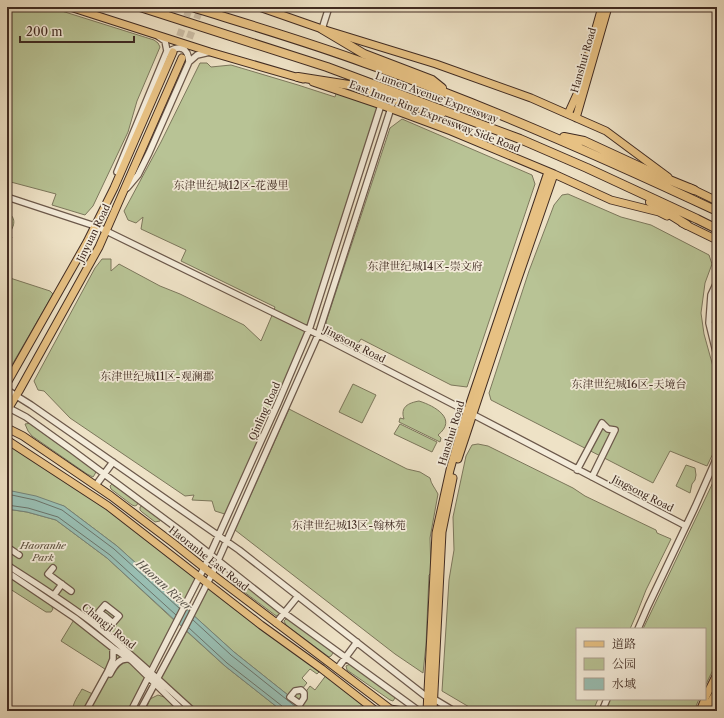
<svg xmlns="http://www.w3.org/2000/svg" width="724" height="718" viewBox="0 0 724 718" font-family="'Libre Caslon Text','Noto Serif SC',serif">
<rect width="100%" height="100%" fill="#eee2c6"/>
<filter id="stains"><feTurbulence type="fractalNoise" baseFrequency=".005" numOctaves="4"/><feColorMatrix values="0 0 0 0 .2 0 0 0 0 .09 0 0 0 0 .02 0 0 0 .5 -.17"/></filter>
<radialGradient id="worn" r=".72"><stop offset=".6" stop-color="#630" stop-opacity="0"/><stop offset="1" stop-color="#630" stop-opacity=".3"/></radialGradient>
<!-- green -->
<path fill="#b8c395" stroke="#7c775c" d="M7,7H49L154,40L158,43L160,47L137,101L128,132L93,206L85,215L52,205L56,194L7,181Z
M200,63H207L211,67L231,65L298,85L335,97L337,90L381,105L309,330L228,515L215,511L212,501L192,500L194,495L185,496L70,418L44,391L38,390L34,381L95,268L102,259H111V271L119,264L160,286L180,294L244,325L261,341L273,313L275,307L181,261L186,250L141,229L143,217L136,223L128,220L124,211L161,142Z
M402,119L532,175L535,184L467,387L451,385L361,339L357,345L344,337L329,330L326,322L390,128Z
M568,194L621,217L651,225L709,255L712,264L705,283L701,313L704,334L717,381V445L707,466L670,451L653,483L491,400L489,393L529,271L554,205L562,195Z
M7,213C18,217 14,229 7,235L12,237L10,241L7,240Z
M7,277L50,291L53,294L9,370L7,372Z
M717,287V346L711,323L713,298Z
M353,384L376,395L362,423L339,412Z
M419,401C435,406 458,419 438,435L441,438L440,442L399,422L400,418L404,419C400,407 408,403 419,401Z
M289,409L407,469L420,472L430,478C431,484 435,488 438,494L430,538L431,573L429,575L426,645L423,673L395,654L235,530Z
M32,423V425L96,471L95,474L93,477L87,474L32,436L28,431L25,424Z
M400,424L437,442L432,452L394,434Z
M7,440L50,467L200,577L184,607L117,546L64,506L7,490Z
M478,444L488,446L573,488L585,496L656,530L657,533L671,539L646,590L637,613L630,629H577V699H598L593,711H476L442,691L449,580L454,550L453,517L466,456L472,445Z
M686,465L695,468L696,475L695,480L692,484L690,493L676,486Z
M717,474V662L705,686V629H643Z
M112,484L138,502L137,505L135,506L132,505L111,489L110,486Z
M142,506L161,519L160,521L155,522L142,512L140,510V507Z
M7,509L27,512L56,520L107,558L176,622L131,711H73C72,703 79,695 82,689L95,695L108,671L61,641L75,618L113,648V658L120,646L98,627L7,565Z
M228,574L233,575L279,611L280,614L277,616L275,615L232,583L228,579Z
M7,576L51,605L53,609L51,612H46L7,587Z
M208,583L322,669L317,674L310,669L302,678L307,683L301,690L305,693L310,686L315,690L327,674L376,711H308L234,652L192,614Z
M286,619H288L332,650L333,653L331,656L329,657L286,625L284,621Z
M184,629L225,666L282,711H193L158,679Z
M350,664L392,693L395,698L393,701L390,700L347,670L346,666Z
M158,695L164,697L180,711H145L150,699Z
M610,699H699L694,711H605Z"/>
<!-- water -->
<path fill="#99beb2" stroke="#758378" d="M7,490L36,496L64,506L117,546L234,652L308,711H282L225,666L107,558L56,520L27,512L7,509Z"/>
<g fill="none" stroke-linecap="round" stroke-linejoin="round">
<!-- shore -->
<path stroke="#6c746a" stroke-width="1" d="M7,494L35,500L62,510L114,549L179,608
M7,505L28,508L58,517L110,555L176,615
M193,620L231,655L301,711
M189,628L227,663L282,706L284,711"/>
<!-- major-tunnel -->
<path stroke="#cbbda5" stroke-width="7" stroke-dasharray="7 3.5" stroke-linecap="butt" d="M176,46L190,7
M182,58L201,7"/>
<!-- minor casing -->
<g stroke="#6c594b" stroke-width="8">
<path id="minor" d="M322,29L329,7
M168,52C181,44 188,48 189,62
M117,172L167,51L165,41L159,37
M127,188L138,175L149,153L189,62L197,55L210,52
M7,197L98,227L309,330L472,414L686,526
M717,282L711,295L709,323L717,356
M7,390L31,405L239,550L428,698
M7,407L26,417L72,450L182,532L287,615L419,711
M577,470L602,423L608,429L615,430L592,477
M96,485L113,462
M7,547L19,555
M7,565C38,585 69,604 98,627C131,654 162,683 193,711
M53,568L48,574L71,591
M7,572L75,618L113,648L132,661L183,711
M54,595L62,584
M276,623L298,596
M98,627L106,617L113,623L119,616L105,605L99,612L106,617
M638,629L648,606L695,507L717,457
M337,669L357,642
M110,674C114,666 119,658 128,659
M301,690L304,693V698L300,704L290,697L295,691Z
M434,699L454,711
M86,711L108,671L113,659V648
M131,711L204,568L278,403L309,330L381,105
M140,711L184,629L212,574L318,335L391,108
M602,711L607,699"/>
</g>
<!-- major casing -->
<g stroke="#402b22" stroke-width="9">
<path id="major" d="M70,7L210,52L303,79
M259,7L322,29L436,64L531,98L606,131L668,177
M313,82L381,105L451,131L554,174L611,200L659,212L667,216
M568,114L578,92L602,7
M576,118L608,7
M690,188L717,201
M682,223L717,240
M7,383L87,242L114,188L173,52
M7,411L19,391L99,247L182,58
M7,428L23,436L111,496L173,543L212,574L393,711
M7,440L108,506L261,625L322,669L376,711
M458,459L513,293L554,174
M705,698L717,674
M390,709L403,711
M427,711L436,533L450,470L462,427L548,172
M433,711L442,532L453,478
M700,711L705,699"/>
</g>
<!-- highway casing -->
<g stroke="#402b22" stroke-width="10">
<path id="highway" d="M140,7L327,67L520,139L587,168L697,219L717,229
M192,7C250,25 308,42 365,63C485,105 602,157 717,211
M322,29L364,54L432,80L442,88
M298,77L355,86L429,111L442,113
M564,137L584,141L662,177L694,190
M650,202L687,225
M706,711L709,705L717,693"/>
</g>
<!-- minor -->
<use href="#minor" stroke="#f4ecda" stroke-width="5.5"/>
<!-- major -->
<use href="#major" stroke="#e7c183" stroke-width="7"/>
<!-- highway -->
<use href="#highway" stroke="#e7c183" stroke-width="8"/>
</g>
<g text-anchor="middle" stroke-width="3.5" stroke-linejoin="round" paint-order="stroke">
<!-- street labels -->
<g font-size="10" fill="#402b22" stroke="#f4ecda">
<text transform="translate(583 60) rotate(-74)" y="4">Hanshui Road</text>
<text transform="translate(437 97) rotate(20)" y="4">Lumen Avenue Expressway</text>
<text transform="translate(435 116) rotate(21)" y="4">East Inner Ring Expressway Side Road</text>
<text transform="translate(93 233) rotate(-64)" y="4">Jinyuan Road</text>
<text transform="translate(355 344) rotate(27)" y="4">Jingsong Road</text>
<text transform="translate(264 411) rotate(-66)" y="4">Qinling Road</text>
<text transform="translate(451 433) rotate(-73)" y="4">Hanshui Road</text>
<text transform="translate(643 493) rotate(27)" y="4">Jingsong Road</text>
<text transform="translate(209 558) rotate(38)" y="4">Haoranhe East Road</text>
<text transform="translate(109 626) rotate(39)" y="4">Changji Road</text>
</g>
<!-- park labels -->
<g font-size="10" font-style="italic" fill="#5e513f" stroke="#f4ecda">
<text x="43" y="549">Haoranhe<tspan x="43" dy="12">Park</tspan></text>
</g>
<!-- neighbourhood labels -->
<g font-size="11" fill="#402b22" stroke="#f4ecda">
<text x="231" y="189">东津世纪城12区-花漫里</text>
<text x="425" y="270">东津世纪城14区-崇文府</text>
<text x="157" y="380">东津世纪城11区-观澜郡</text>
<text x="629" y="388">东津世纪城16区-天境台</text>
<text x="349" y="529">东津世纪城13区-翰林苑</text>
</g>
<!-- water labels -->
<g font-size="11" font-style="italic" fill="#565046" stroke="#f4ecda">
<text transform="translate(164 585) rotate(42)" y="4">Haoran River</text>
</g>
</g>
<!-- margin -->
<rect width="724" height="718" fill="none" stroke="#eee2c6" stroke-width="24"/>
<rect x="8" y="8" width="708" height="702" fill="none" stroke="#402b22" stroke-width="2"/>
<rect x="12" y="12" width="700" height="694" fill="none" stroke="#402b22"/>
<!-- legend -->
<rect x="576" y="628" width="130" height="72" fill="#f4ecda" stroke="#ac9f90"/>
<rect x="584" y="641" width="20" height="6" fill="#e7c183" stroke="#ac9f90"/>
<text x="612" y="648" font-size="12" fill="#402b22">道路</text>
<rect x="584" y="658" width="20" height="12" fill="#b8c395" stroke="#ac9f90"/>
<text x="612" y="668" font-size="12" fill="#402b22">公园</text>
<rect x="584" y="678" width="20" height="12" fill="#99beb2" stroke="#ac9f90"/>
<text x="612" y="688" font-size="12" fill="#402b22">水域</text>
<!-- scale -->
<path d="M20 36v6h114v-6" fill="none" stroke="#402b22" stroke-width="2"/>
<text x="26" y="36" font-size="12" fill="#402b22" stroke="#f4ecda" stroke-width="3" paint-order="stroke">200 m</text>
<rect width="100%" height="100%" filter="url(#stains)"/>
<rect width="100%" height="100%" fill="url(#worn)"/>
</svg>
